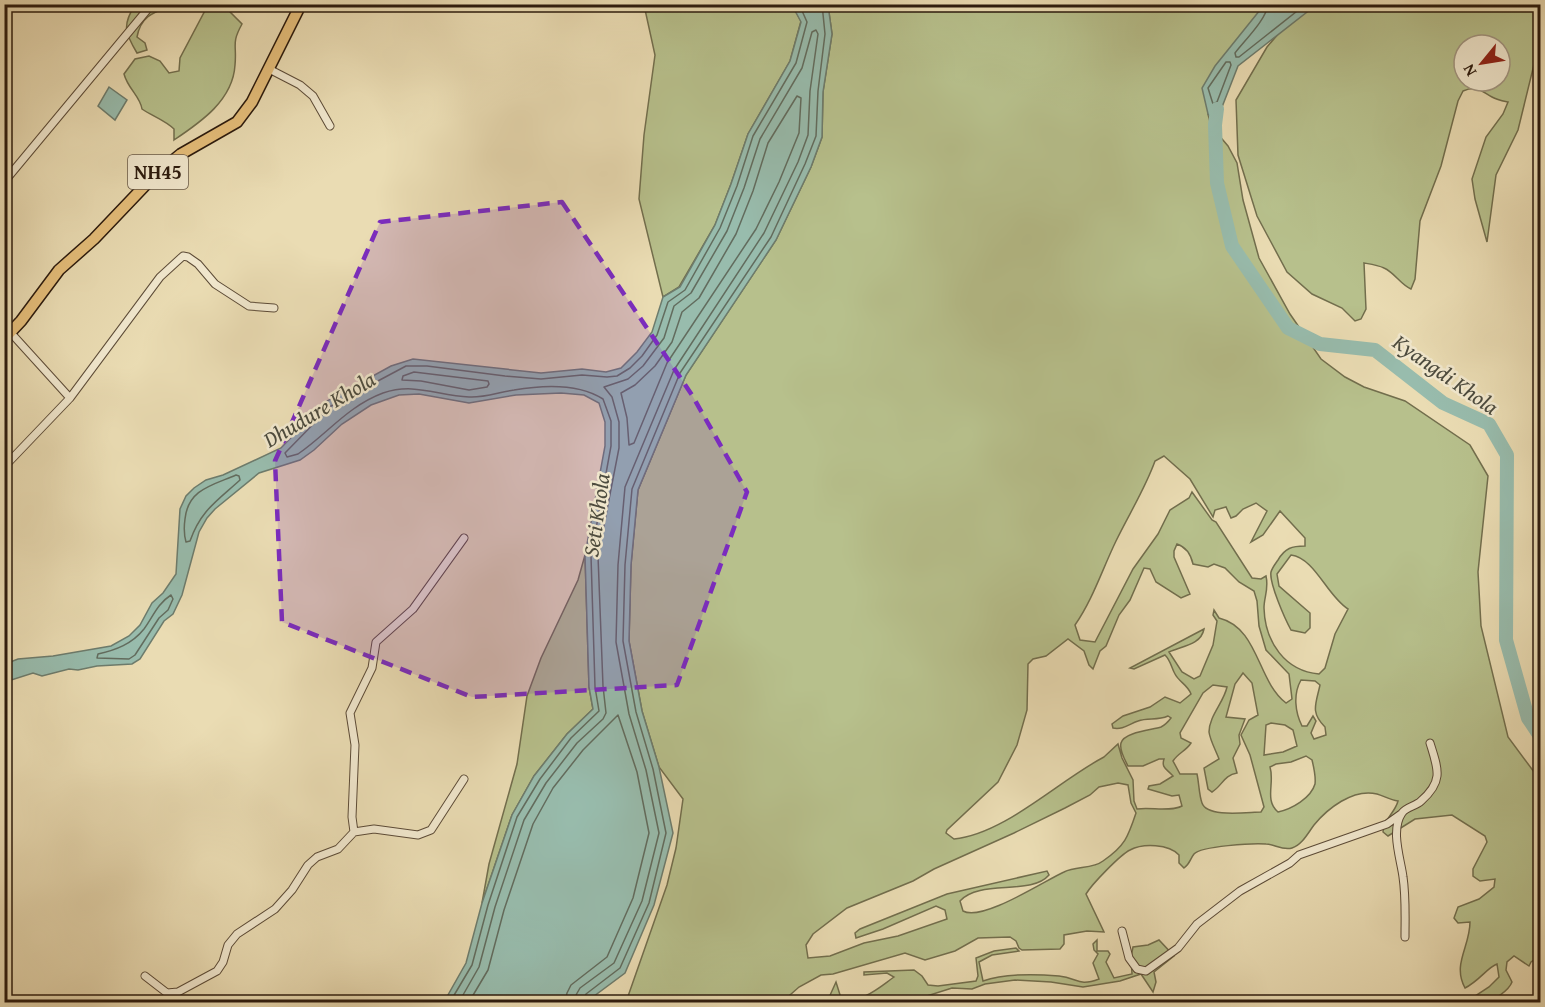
<svg xmlns="http://www.w3.org/2000/svg" width="1545" height="1007" viewBox="0 0 1545 1007" font-family="'Gentium Book Plus',serif">
<rect width="100%" height="100%" fill="#eadcb3"/>
<filter id="stains"><feTurbulence type="fractalNoise" baseFrequency=".00333" numOctaves="4"/><feColorMatrix values="0 0 0 0 .2 0 0 0 0 .09 0 0 0 0 .02 0 0 0 .5 -.17"/></filter>
<radialGradient id="worn" r=".72"><stop offset=".6" stop-color="#630" stop-opacity="0"/><stop offset="1" stop-color="#630" stop-opacity=".3"/></radialGradient>
<!-- green -->
<path fill="#b7c08c" stroke="#726e4d" stroke-width="1.5" fill-rule="evenodd" d="M213,4L224,6L242,24C231,44 237,44 235,65C233,100 201,122 174,140V129C165,120 152,116 142,109C140,96 128,89 124,74L135,59L149,56L160,61L169,73L179,71L180,58L208,5Z
M135,5H173C155,12 141,15 137,37L145,43L147,50L137,53C125,33 122,25 135,5Z
M644,5H792L801,21L790,61L748,134L731,184L715,225L679,287L663,297L639,199L644,135L655,55Z
M828,5H1264L1251,33L1208,114L1211,126L1228,146L1237,163L1243,200L1259,258L1290,314L1321,359L1345,377L1364,387L1405,401L1470,445L1488,476L1478,572L1481,626L1508,737L1540,780V956L1531,962L1529,966L1514,956L1507,962L1506,970L1512,982C1509,990 1494,1001 1485,1002C1479,1004 1472,1002 1466,1002L1489,987L1499,977L1497,964C1488,967 1479,981 1465,988C1452,964 1470,947 1470,922L1458,923L1454,918L1458,907L1479,899L1494,887L1495,879L1480,881L1473,876V869L1487,842L1485,836L1452,815L1415,819L1388,836L1383,832C1383,820 1395,813 1398,801C1390,800 1384,796 1377,794C1353,788 1327,809 1314,825C1308,833 1302,845 1292,848C1283,851 1274,844 1266,844C1254,843 1201,846 1194,854C1190,859 1190,864 1184,868L1179,863V855C1169,844 1143,843 1130,850C1120,855 1092,884 1086,894L1104,932L1087,931L1064,935V944L1060,949L1022,950L1019,948L1016,941L1010,937L978,938L955,951L925,960L905,953L833,974L821,975L799,987L782,1002H626L667,885L676,848L683,799L659,767L642,711L629,641L631,565L638,490L686,375L776,240L811,167L822,137L823,92L832,34ZM1164,456L1190,479L1213,517L1215,510L1226,507L1231,518L1236,516L1243,509L1256,503L1267,511L1251,542L1263,535L1280,511L1305,538V546C1292,546 1285,548 1278,560C1276,563 1272,568 1271,572C1269,583 1285,619 1291,630L1305,633L1310,628V613L1279,586L1277,574L1291,555C1315,558 1327,596 1348,609L1335,634L1325,668L1319,674C1285,671 1265,642 1264,608C1264,597 1269,589 1266,576L1261,579L1252,578L1216,522L1212,520L1192,492L1189,498L1170,510L1158,534L1133,569L1095,642L1080,640L1075,625C1093,599 1102,570 1116,541C1129,514 1145,489 1155,461ZM1177,544C1186,547 1191,555 1193,564L1208,567L1214,564L1225,568L1239,582L1254,591L1257,601L1259,626L1266,650L1289,674L1292,699L1286,703C1257,681 1259,628 1219,618L1214,610L1213,615L1217,621L1213,645L1200,676L1194,679L1182,672L1169,652C1182,646 1201,645 1204,629L1130,668L1134,669L1165,655C1171,661 1171,667 1175,674C1179,682 1188,685 1191,694L1180,703L1165,697L1150,707L1123,716L1112,724L1113,728C1123,730 1129,724 1138,721C1148,717 1157,721 1168,716L1171,718C1168,722 1165,725 1161,727C1152,730 1124,732 1121,743C1119,750 1125,760 1128,766H1143L1159,759H1164C1161,768 1167,769 1173,776L1160,784L1149,786L1148,789L1172,796L1179,795L1182,806C1170,812 1151,807 1137,809L1134,801L1133,780L1122,758L1118,744L1104,757C1058,781 1005,834 954,839L946,833L947,830L998,782L1017,745L1027,710L1028,664L1033,659L1046,656L1068,639L1084,651L1089,665L1093,669L1100,651L1106,646L1119,615L1130,600L1144,568L1150,569L1156,582L1181,598L1190,594L1174,557V551ZM1243,673L1252,683L1258,715L1249,720L1241,735L1250,755L1264,807L1261,812C1248,812 1207,818 1202,803C1199,795 1199,783 1197,774H1180L1173,761C1178,753 1186,751 1191,743L1181,738L1180,733L1203,693L1213,685L1227,687C1224,702 1209,716 1209,732C1210,740 1216,751 1219,759L1204,768L1208,789L1212,792C1222,786 1224,775 1237,773L1233,758L1240,744L1239,735L1245,719L1226,717L1235,684ZM1301,680L1315,681L1320,685C1316,704 1310,712 1325,727L1326,735L1314,739L1311,733L1316,721L1313,716L1307,726H1302C1295,712 1293,694 1301,680ZM1271,723L1285,725L1293,730L1297,746L1283,752L1264,755L1266,725ZM1306,756L1312,760C1314,768 1316,776 1315,784C1311,798 1292,809 1278,812C1264,800 1275,783 1270,767L1276,764L1291,762ZM1118,783L1128,785L1131,803L1136,813C1128,837 1125,846 1103,861C1093,869 1076,866 1064,872C1044,881 982,922 963,911L960,901C980,879 1031,896 1049,875L1047,871L947,894L860,929L855,933L856,938L883,929L936,906L945,910L947,919L898,936L864,943L830,956L808,958L806,945L813,934L847,908L913,881L934,869L1014,833L1065,808L1090,795L1099,787Z
M1303,5H1540V40L1518,130L1496,175L1487,242L1475,199L1472,179L1486,137L1503,114L1508,102C1503,101 1497,100 1492,97C1481,91 1477,85 1463,91L1458,101L1441,166L1420,221L1415,279L1411,289C1400,284 1395,273 1384,268C1378,265 1370,264 1364,263L1366,309L1361,319L1355,321L1342,308L1312,294L1287,272L1257,216L1238,155L1236,100L1267,47ZM1464,45H1500V81H1464Z
M585,555L589,687L593,709L567,734L534,776L512,815L482,903L489,864L517,764L527,696L541,658L578,580Z
M1097,940V951H1108L1110,954L1106,962L1114,978L1132,974L1131,957L1133,947L1148,945L1159,940L1174,956L1154,972L1156,982L1153,992L1141,974L1120,981L1083,987L1051,982L1015,980L985,984L972,989L952,988L908,1002H827L836,982L841,998C863,1003 877,989 894,977L887,973L864,975V972L914,970L922,976L928,985L938,986L976,981L978,976L976,958L994,951L1016,948L1019,951L992,955L979,962L983,981C1006,973 1035,974 1059,976C1078,978 1078,987 1099,979L1093,963L1098,954L1094,950L1093,944Z"/>
<!-- water -->
<path fill="#98bcad" stroke="#6d7c6d" stroke-width="1.5" d="M792,5H828L832,34L823,92L822,137L811,167L776,240L686,375L638,490L631,565L629,641L642,711L659,767L673,833L654,905L625,973L586,1002H444L466,963L482,903L512,815L534,776L567,734L593,709L589,687L585,555L605,446V422L599,403L584,395L561,393L516,395L469,403L419,394L399,395L371,405L342,424L314,450L300,460L259,473L215,509L207,518L199,532L182,595L173,614L164,621L140,659L132,664L97,666L78,670L69,669L42,676L33,673L5,682V664L18,659L53,656L111,646L129,636L140,625L152,603L163,593L176,574L180,509L186,496L194,488L206,480L223,475L281,448L327,401L391,366L413,359L541,373L582,369L606,372L621,368L637,352L652,332L663,297L680,287L715,225L731,184L748,134L790,61L801,22Z
M1264,5H1316L1238,66L1215,125L1208,114L1202,88L1215,66Z
M109,87L127,100L115,120L98,106Z"/>
<g fill="none" stroke-linecap="round" stroke-linejoin="round">
<!-- shore -->
<path stroke="#626c5e" stroke-width="1.5" d="M1268,4C1267,19 1244,41 1235,53L1236,57H1239L1306,4
M1226,62H1230L1231,65L1217,102L1213,104L1208,88Z
M797,96L801,98L799,133L779,182L756,229L667,363L634,443L629,445L627,418L621,393L635,385L655,366L672,342L682,312L699,298L736,234L753,191L768,143Z
M414,372L488,381L489,384L487,387L469,390L421,381L402,380L403,376Z
M236,475L239,476L240,480C217,501 201,510 190,541L186,542C184,535 184,526 185,519C188,489 213,485 236,475Z
M171,595L173,599L168,610L159,618L135,655L129,659L97,658L98,654C116,650 132,644 144,629C153,617 157,604 171,595Z
M450,1002L472,965L488,905L517,817L540,779L571,738L599,711L595,687L591,556L611,446V421L603,399C578,383 543,385 514,390C499,392 484,398 469,397C438,396 415,382 383,393C348,406 327,434 298,454L287,457L285,453L331,406L406,366H427L505,376L541,379L582,375L607,377L617,376L630,368L642,356L657,335L668,302L685,290L720,228L737,186L753,136L796,63L807,22L799,4
M459,1002L479,967L495,907L524,820L546,783L577,743L603,719L606,713L603,686L598,556L619,448V422L612,397L604,387L628,379L643,366L664,338L674,306L691,293L727,231L744,188L760,139L802,68L812,32L816,30L818,34L810,91L808,135L798,162L764,233L674,370L625,487L618,565L616,642L629,714L646,770L659,833L642,901L614,963L580,988L576,995L574,1002
M469,1002L488,970L504,910L533,824L553,788L583,750L618,715L637,772L649,833L633,898L607,957L571,985L567,993L565,1002
M582,1002L586,994L620,968L649,903L666,833L653,769L636,712L623,641L625,565L632,489L680,373L771,237L805,164L816,136L818,91L825,34L822,4"/>
<!-- river -->
<path stroke="#98bcad" stroke-width="14" d="M1217,109L1215,125L1217,183L1232,246L1288,328L1320,344L1375,350L1443,403L1489,424L1507,455L1506,640L1528,718L1540,736"/>
<!-- street casing -->
<g stroke="#5c4b37" stroke-width="9">
<path id="street" d="M269,69L300,85L313,96L330,126
M4,182L152,4
M70,398L160,277L183,256L188,257L198,264L215,284L249,306L274,308
M4,467L70,398L11,333
M354,832L352,817L355,745L350,713L372,668L376,642L413,609L464,538
M1122,931L1129,958L1137,969L1146,971L1178,948L1197,924L1240,891L1290,863L1299,855L1387,824L1401,814
M1405,937C1405,917 1406,897 1403,877C1401,860 1390,830 1402,813C1406,807 1416,806 1421,801C1444,781 1438,769 1430,743
M145,976L167,993L178,992L217,971L223,962L228,945L237,934L275,909L292,890L308,865L317,857L338,849L354,832L374,829L418,835L431,830L464,779"/>
</g>
<!-- primary casing -->
<g stroke="#2c1b0e" stroke-width="13">
<path id="primary" d="M4,339L21,321L59,270L94,239L154,176L181,154L237,122L252,102L301,4"/>
</g>
<!-- street -->
<use href="#street" stroke="#f1e8ce" stroke-width="7"/>
<!-- primary -->
<use href="#primary" stroke="#e5be7a" stroke-width="10"/>
</g>
<!-- marked area -->
<path fill="#7b2cbf" fill-opacity="0.2" stroke="#7b2cbf" stroke-width="4.5" stroke-dasharray="12 8" stroke-linejoin="round" d="M562,202L692,395L747,492L677,685L472,697L282,622L275,461L380,222Z"/>
<g text-anchor="middle" stroke-width="5" stroke-linejoin="round" paint-order="stroke">
<!-- shield labels -->
<rect fill="#f1e8ce" stroke="#675848" stroke-width="1.5" x="128" y="155" width="60" height="34" rx="4.5"/>
<g font-size="20" font-weight="bold" fill="#2c1b0e">
<text x="158" y="179">NH45</text>
</g>
<!-- water labels -->
<g font-size="22" font-style="italic" fill="#4c4b3e" stroke="#f1e8ce">
<text transform="translate(1446 374) rotate(35)" y="8">Kyangdi Khola</text>
<text transform="translate(319 409) rotate(-31)" y="8">Dhudure Khola</text>
<text transform="translate(596 515) rotate(-82)" y="8">Seti Khola</text>
</g>
</g>
<!-- margin -->
<rect width="1545" height="1007" fill="none" stroke="#eadcb3" stroke-width="24"/>
<rect x="6" y="6" width="1533" height="995" fill="none" stroke="#2c1b0e" stroke-width="3"/>
<rect x="12" y="12" width="1521" height="983" fill="none" stroke="#2c1b0e" stroke-width="1.5"/>
<!-- north arrow -->
<g transform="translate(1482 63) rotate(240)"><circle r="28" fill="#f1e8ce" stroke="#a29681" stroke-width="1.5"/>
<path d="M0-4.5L10 22L0 15L-10 22Z" fill="#8f2418"/>
<text y="-9" font-size="16" font-weight="bold" text-anchor="middle" fill="#2c1b0e">N</text>
</g>
<rect width="100%" height="100%" filter="url(#stains)"/>
<rect width="100%" height="100%" fill="url(#worn)"/>
</svg>
